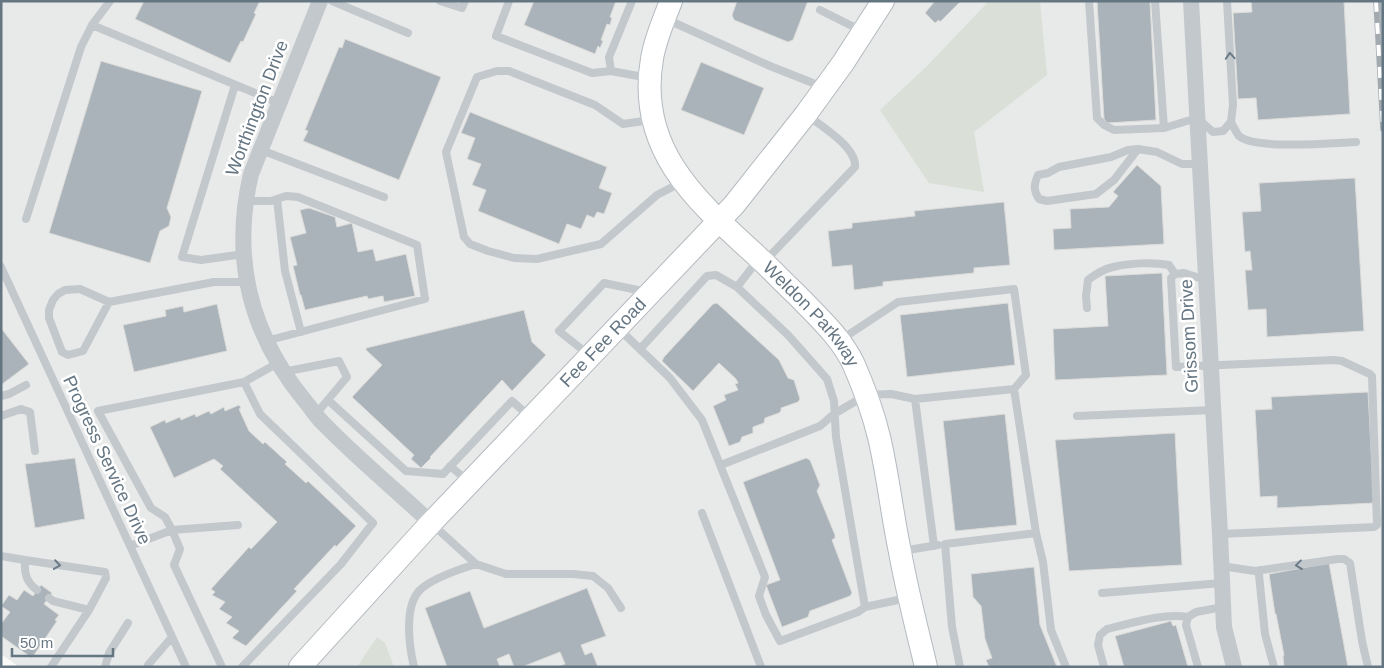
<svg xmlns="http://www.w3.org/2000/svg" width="1384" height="668" viewBox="0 0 1384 668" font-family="Arial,sans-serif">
<rect width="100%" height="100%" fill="#fafaf8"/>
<!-- built -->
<path fill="#e8e9e9" d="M1,1H1383V667H19L1,654Z"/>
<!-- green -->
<path fill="#dadfd7" d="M989,1H1040L1047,75L974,132L984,192L929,183L880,110L927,66Z
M377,637L385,643L394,667H357Z"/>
<!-- building -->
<path fill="#aab3b9" stroke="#dcdcda" d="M144,1H260L254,13L256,14L243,42L241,41L230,63L135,19Z
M534,1H619V3L616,1L610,17L612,18L610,25L607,24L601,40L603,41L600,48L598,46L595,54L524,25Z
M737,1H808L793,40L788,42L734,20L732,15Z
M935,1H961L940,22L939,20L935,23L925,13Z
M1097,1H1150L1156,120L1107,123L1104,119Z
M1251,1H1344L1350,114L1258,120L1256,98L1238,99L1233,13L1252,12Z
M1378,1H1383V85Z
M345,39L441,77L399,180L303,141L308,131L305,130L339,47L342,48Z
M101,61L202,91L167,208L171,217L169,226L160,231L150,263L49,233Z
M701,62L764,88L744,135L681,110Z
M470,112L607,167L599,188L612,193L604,214L597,212L594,218L587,215L581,229L567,224L559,244L478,211L486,190L472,185L481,164L467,159L475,138L461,133Z
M1137,165L1161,186L1164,244L1054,250L1053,229L1071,228L1070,209L1109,207L1118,196L1113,192Z
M1355,178L1364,331L1267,337L1266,309L1248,310L1245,270H1252L1250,251L1245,252L1242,212L1261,211L1259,183Z
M1004,202L1010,265L974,268V273L883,282V286L854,290L852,265L832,267L828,231L852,228V223L915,216L914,211Z
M309,208L335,217L337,227L352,223L358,252L373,249L376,261L406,254L415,296L384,302L383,296L368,299L367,296L305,310L301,295H300L293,266L297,265L290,237L306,233L300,210Z
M1162,273L1167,375L1055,380L1053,329L1108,326L1105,276Z
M717,303L779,360L788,378L794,380L800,399L798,402L781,408V411L779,413L765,418L764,423L753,427V433L742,437L740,442L729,446L713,406L726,400L724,395L738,390L735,384L738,383L736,379L719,363L693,391L662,361L664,357L713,304Z
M1008,303L1015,365L907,377L900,315Z
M217,304L227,351L134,372L123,325L166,316L165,310L183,306L184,312Z
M524,310L532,342L546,355L512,391L502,380L430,457L431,458L421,468L411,459L414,455L352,397L382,365L366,350V348Z
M1,328L29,364L1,385Z
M1368,392L1374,503L1277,508V496L1260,497L1255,410L1272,409L1271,397Z
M239,405L241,408L239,409L249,431L263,444L265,442L287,462L285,464L306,483L308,481L356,526L336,547L335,545L294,589L297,591L246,646L232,638L239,631L226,623L232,617L219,609L225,602L212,595L215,592L211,589L249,547L251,549L277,522L220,469L223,466L214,459L174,478L150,427L165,420L166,423L180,417L181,420L195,414L196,417L209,411L211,414L224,407L225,411Z
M1005,414L1017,525L955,531L943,421Z
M1175,433L1182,565L1069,571L1055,440Z
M75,458L85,519L35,528L25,464Z
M806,458L810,460L820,485L817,491L835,535V538L832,540L852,593L850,596L810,611L808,617L782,627L766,585L780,580L743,482Z
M1329,563L1348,667H1284L1283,656L1284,655L1276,614H1275L1269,574Z
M1034,567L1040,625L1057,667H989L986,660L992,658L985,639L981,606L973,597L971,574Z
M41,585L52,593L44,604L59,615L55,620L57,621L32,658L1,636V624L10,612L1,606L9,595L17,600L24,590L33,596Z
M587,588L606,636L581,645L585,655L592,652L598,667H558L565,664L560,652L522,667H514L509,654L497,659L500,667H447L425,608L470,591L484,628Z
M1171,621L1173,626L1176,625L1188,667H1124L1115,636Z"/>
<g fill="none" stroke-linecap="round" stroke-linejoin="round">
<!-- secondary casing -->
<g stroke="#b3babf" stroke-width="24">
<g id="secondary">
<path id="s1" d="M671,1C664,20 655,39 652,59C636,151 699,203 759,258C772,270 784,283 797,295C818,317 841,337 854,365C864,388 873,412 879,437C888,475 892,514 900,552C907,591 917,629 926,667"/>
<path id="s2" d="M300,667L431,523L734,205L806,114L843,63L883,1"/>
</g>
</g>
<!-- lane -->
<path stroke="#c3c8cc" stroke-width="8" d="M332,1L408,33
M440,1L462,8L465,1
M509,1L496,36L592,73L611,71L649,78
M1089,1L1097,118L1104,125L1114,130L1164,128L1197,118L1213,132L1223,131L1231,122L1233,105L1227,1
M1155,1L1164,128
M820,10L860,30
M666,19L770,66L823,87
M92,25L279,103
M611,71L609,57L632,1
M235,85L182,257L201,260L244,254
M651,120L623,124L595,105L509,71H497L477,77L446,152L464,237L470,244L488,251L514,258L537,259L601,244L657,195L682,182
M1231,122C1233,126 1236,132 1239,136C1255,150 1333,143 1356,142
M1138,149L1114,180L1096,194L1047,201L1039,199C1033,190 1034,184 1038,175L1048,173L1059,167L1111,157L1128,150L1138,149L1157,152L1182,164H1200
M261,150L384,197
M277,199L285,271L301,332
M245,201H271L286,196L298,197L417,245L425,299L266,341
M26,219L81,47L92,25L110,1
M765,261L855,167C857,148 822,126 808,116
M1,267L186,667
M1206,280L1184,273L1175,274L1171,278L1176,367L1334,360L1342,361L1370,374L1372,376L1377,525L1374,527L1220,534
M109,302L83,351L68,355L62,352L49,318V310L53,300L58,294L65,290L80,289L109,302L214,282H246
M1087,308L1086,296L1088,280C1096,274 1103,269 1113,267C1129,263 1153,262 1169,265L1175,274
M619,329L670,378L702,420L765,577L759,596L766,615L780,641L858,612L865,607L836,437L834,401L827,379L788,335L737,287L758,260
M640,349L707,276L716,275L737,287
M589,355L559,331L604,283L647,292
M283,372L339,361L347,377L316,414
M1014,389L1036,533
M1,396L9,394L26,385
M915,399L934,546
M328,400L406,471L443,474L512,401L530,417
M1,416L21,409L30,412L35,451
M1077,416L1213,410
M721,465L820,426L834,414L866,395L891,394L915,399L1014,389L1026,375L1014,289L898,302L842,339
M450,466L468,481
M702,513L761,667
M432,524L476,564L506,574H573L593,576L608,588L621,608
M238,525L172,530L165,517L151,508L98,411L244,382
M130,546L172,530L180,549L174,565L222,667
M902,551L938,545
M1,556L25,560
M1221,566L1255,571L1338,559H1344L1350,563L1362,641L1368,667
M1260,570L1259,575L1265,634L1274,667
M37,590C26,582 24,573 25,560L105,572L106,578L89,610L53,601L49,598
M1102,593L1222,583
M865,607L907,598
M148,665L172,637
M51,667L89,610
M105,667L109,653L128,623
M242,667L341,564L373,523L260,414L244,382L278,363
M414,667C409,646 404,608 419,591C430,579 460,569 476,564
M960,667L952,627L945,544L1036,533L1043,562L1051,630L1066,667
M1104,667L1098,645L1100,635L1107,629C1133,623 1162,613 1188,617
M1198,667L1186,625L1188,617L1196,612L1223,607"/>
<!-- street -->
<path stroke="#c3c8cc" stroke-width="16" d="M320,1L251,174C231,259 250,334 305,401C312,409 317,418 325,425C358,459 396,490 431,523
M1191,1L1220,534L1224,627L1234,667"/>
<!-- secondary -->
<use href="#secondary" stroke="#fff" stroke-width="22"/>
<!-- rail casing -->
<g stroke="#a2aab0" stroke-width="5.5">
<path id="rail" d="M1376,1L1383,129"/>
</g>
<!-- rail -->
<use href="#rail" stroke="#fff" stroke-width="4" stroke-dasharray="11" stroke-linecap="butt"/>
</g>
<!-- one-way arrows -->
<defs><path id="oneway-chevron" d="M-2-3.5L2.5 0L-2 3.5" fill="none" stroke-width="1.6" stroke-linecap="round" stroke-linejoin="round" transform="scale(1.25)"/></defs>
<g stroke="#6a7a87">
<use href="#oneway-chevron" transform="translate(1230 56) rotate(-94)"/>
<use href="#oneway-chevron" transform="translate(57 565) rotate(8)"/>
<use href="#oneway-chevron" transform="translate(1299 565) rotate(173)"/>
</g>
<g text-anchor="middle" stroke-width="5" stroke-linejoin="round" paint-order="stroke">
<!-- street labels -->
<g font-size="18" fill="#657683" stroke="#fff">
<text transform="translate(257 108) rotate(-69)" y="6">Worthington Drive</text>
<text dy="6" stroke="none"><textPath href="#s1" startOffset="376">Weldon Parkway</textPath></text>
<text transform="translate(1189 336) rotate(-93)" y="6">Grissom Drive</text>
<text dy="6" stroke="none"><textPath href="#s2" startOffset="444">Fee Fee Road</textPath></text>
<text transform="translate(107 460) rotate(65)" y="6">Progress Service Drive</text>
</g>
</g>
<!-- border -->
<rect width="1384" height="668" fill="none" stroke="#657683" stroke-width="5"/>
<!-- scale -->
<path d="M12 648v8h101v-8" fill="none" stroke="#657683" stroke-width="2.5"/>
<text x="20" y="648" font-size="15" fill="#657683" stroke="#ffffff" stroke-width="4" paint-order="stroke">50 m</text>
</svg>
